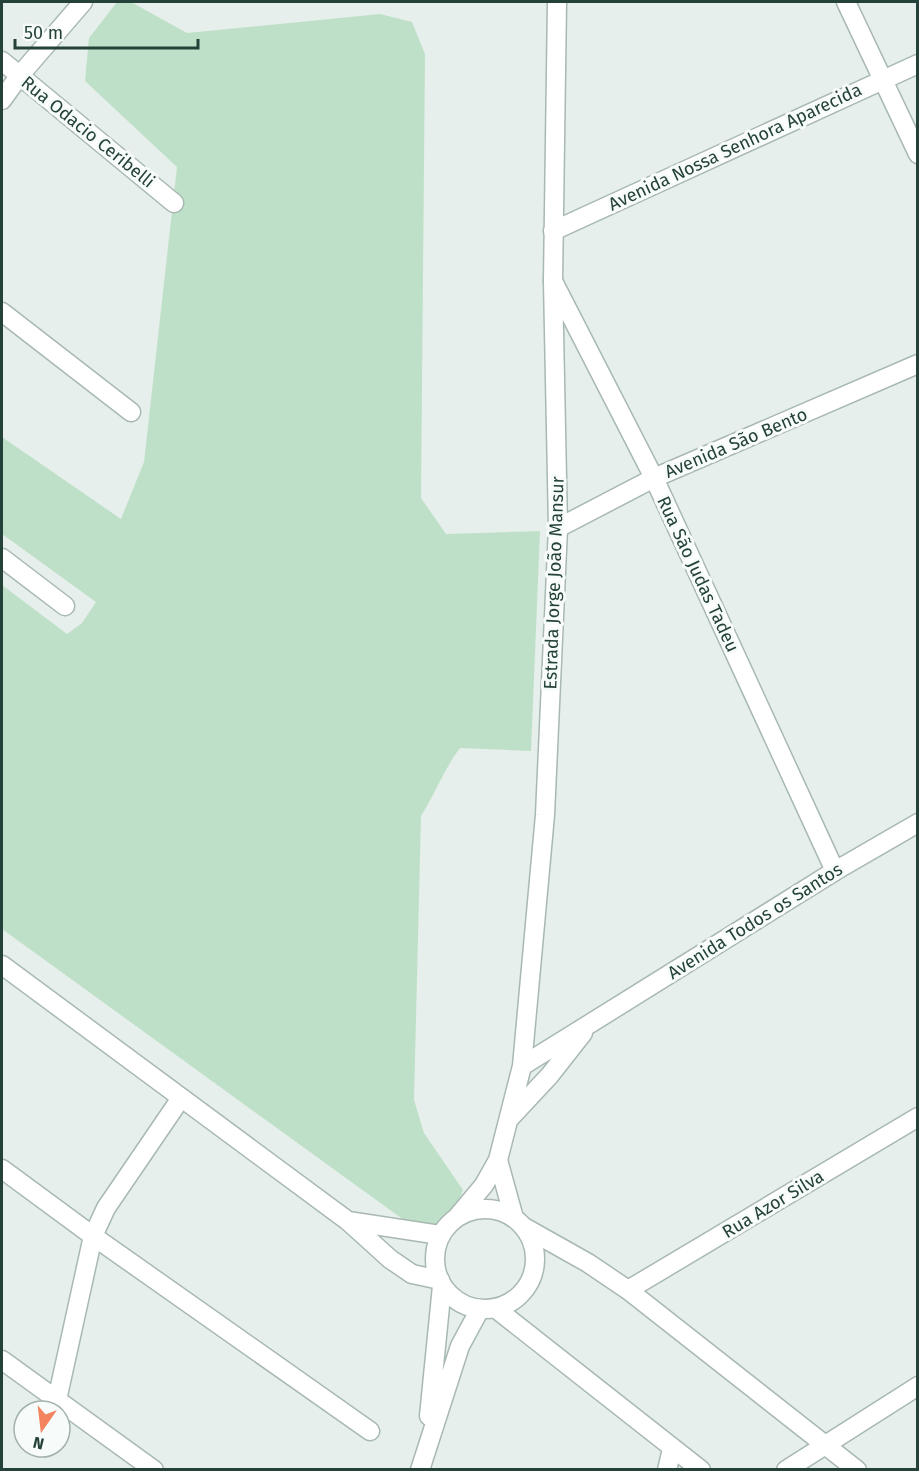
<svg xmlns="http://www.w3.org/2000/svg" width="919" height="1471" viewBox="0 0 919 1471" font-family="'Fira Sans',sans-serif">
<rect width="100%" height="100%" fill="#e6efeb"/>
<!-- green -->
<path fill="#bfe0c8" d="M117,2H131L187,33L380,14L412,22L425,54L421,498L446,534L540,531L531,751L460,748C444,769 435,794 421,816L414,1100L424,1133L463,1190L455,1210L430,1230L415,1228L2,929V585L67,634L82,623L96,602L2,534V437L121,519L144,462L177,167L85,81L89,38Z"/>
<g fill="none" stroke-linecap="round" stroke-linejoin="round">
<!-- minor casing -->
<g stroke="#a8b8b2" stroke-width="21">
<path id="minor" d="M846,2L918,154
M2,61L174,203
M2,100L20,75L83,2
M553,231L918,64
M553,281L654,478L835,871
M2,312L131,412
M558,528L654,478L918,364
M2,558L65,606
M2,965L348,1221L390,1259L412,1274L440,1280
M2,1169L93,1236L370,1431
M348,1221L440,1235
M524,1227L588,1263L628,1290L857,1470
M628,1290L918,1117
M495,1308L701,1470
M2,1360L154,1470
M57,1400L93,1236L106,1208L181,1098
M667,1470L672,1449
M786,1470L918,1386"/>
</g>
<!-- tertiary casing -->
<g stroke="#a8b8b2" stroke-width="21">
<path id="tertiary" d="M522,1066L835,871L918,823
M509,1119L550,1075L583,1033
M498,1160L514,1218
M435 1259a50 50 0 1 1 100 0a50 50 0 1 1-100 0Z
M458,1216L484,1185L498,1160L522,1066L545,815L558,528L553,281L557,2
M429,1416L442,1286
M420,1470L460,1346L480,1309"/>
</g>
<!-- minor -->
<use href="#minor" stroke="#fff" stroke-width="18"/>
<!-- tertiary -->
<use href="#tertiary" stroke="#fff" stroke-width="18"/>
</g>
<g text-anchor="middle" stroke-width="6" stroke-linejoin="round" paint-order="stroke">
<!-- street labels -->
<g font-size="18" fill="#24423a" stroke="#f7fbf9">
<text transform="translate(88 132) rotate(39)" y="6">Rua Odacio Ceribelli</text>
<text transform="translate(735 147) rotate(-25)" y="6">Avenida Nossa Senhora Aparecida</text>
<text transform="translate(736 443) rotate(-23)" y="6">Avenida São Bento</text>
<text transform="translate(698 574) rotate(65)" y="6">Rua São Judas Tadeu</text>
<text transform="translate(554 583) rotate(-88)" y="6">Estrada Jorge João Mansur</text>
<text transform="translate(755 921) rotate(-32)" y="6">Avenida Todos os Santos</text>
<text transform="translate(773 1204) rotate(-31)" y="6">Rua Azor Silva</text>
</g>
</g>
<!-- border -->
<rect width="919" height="1471" fill="none" stroke="#24423a" stroke-width="6"/>
<!-- north arrow -->
<g transform="translate(42 1429) rotate(194)"><circle r="28" fill="#f7fbf9" stroke="#a3b1ad" stroke-width="1.5"/>
<path d="M0-4.5L10 22L0 15L-10 22Z" fill="#f4845f"/>
<text y="-9" font-size="16" font-weight="bold" text-anchor="middle" fill="#24423a">N</text>
</g>
<!-- scale -->
<path d="M15 39v9h183v-9" fill="none" stroke="#24423a" stroke-width="3"/>
<text x="24" y="39" font-size="18" fill="#24423a" stroke="#f7fbf9" stroke-width="4.5" paint-order="stroke">50 m</text>
</svg>
